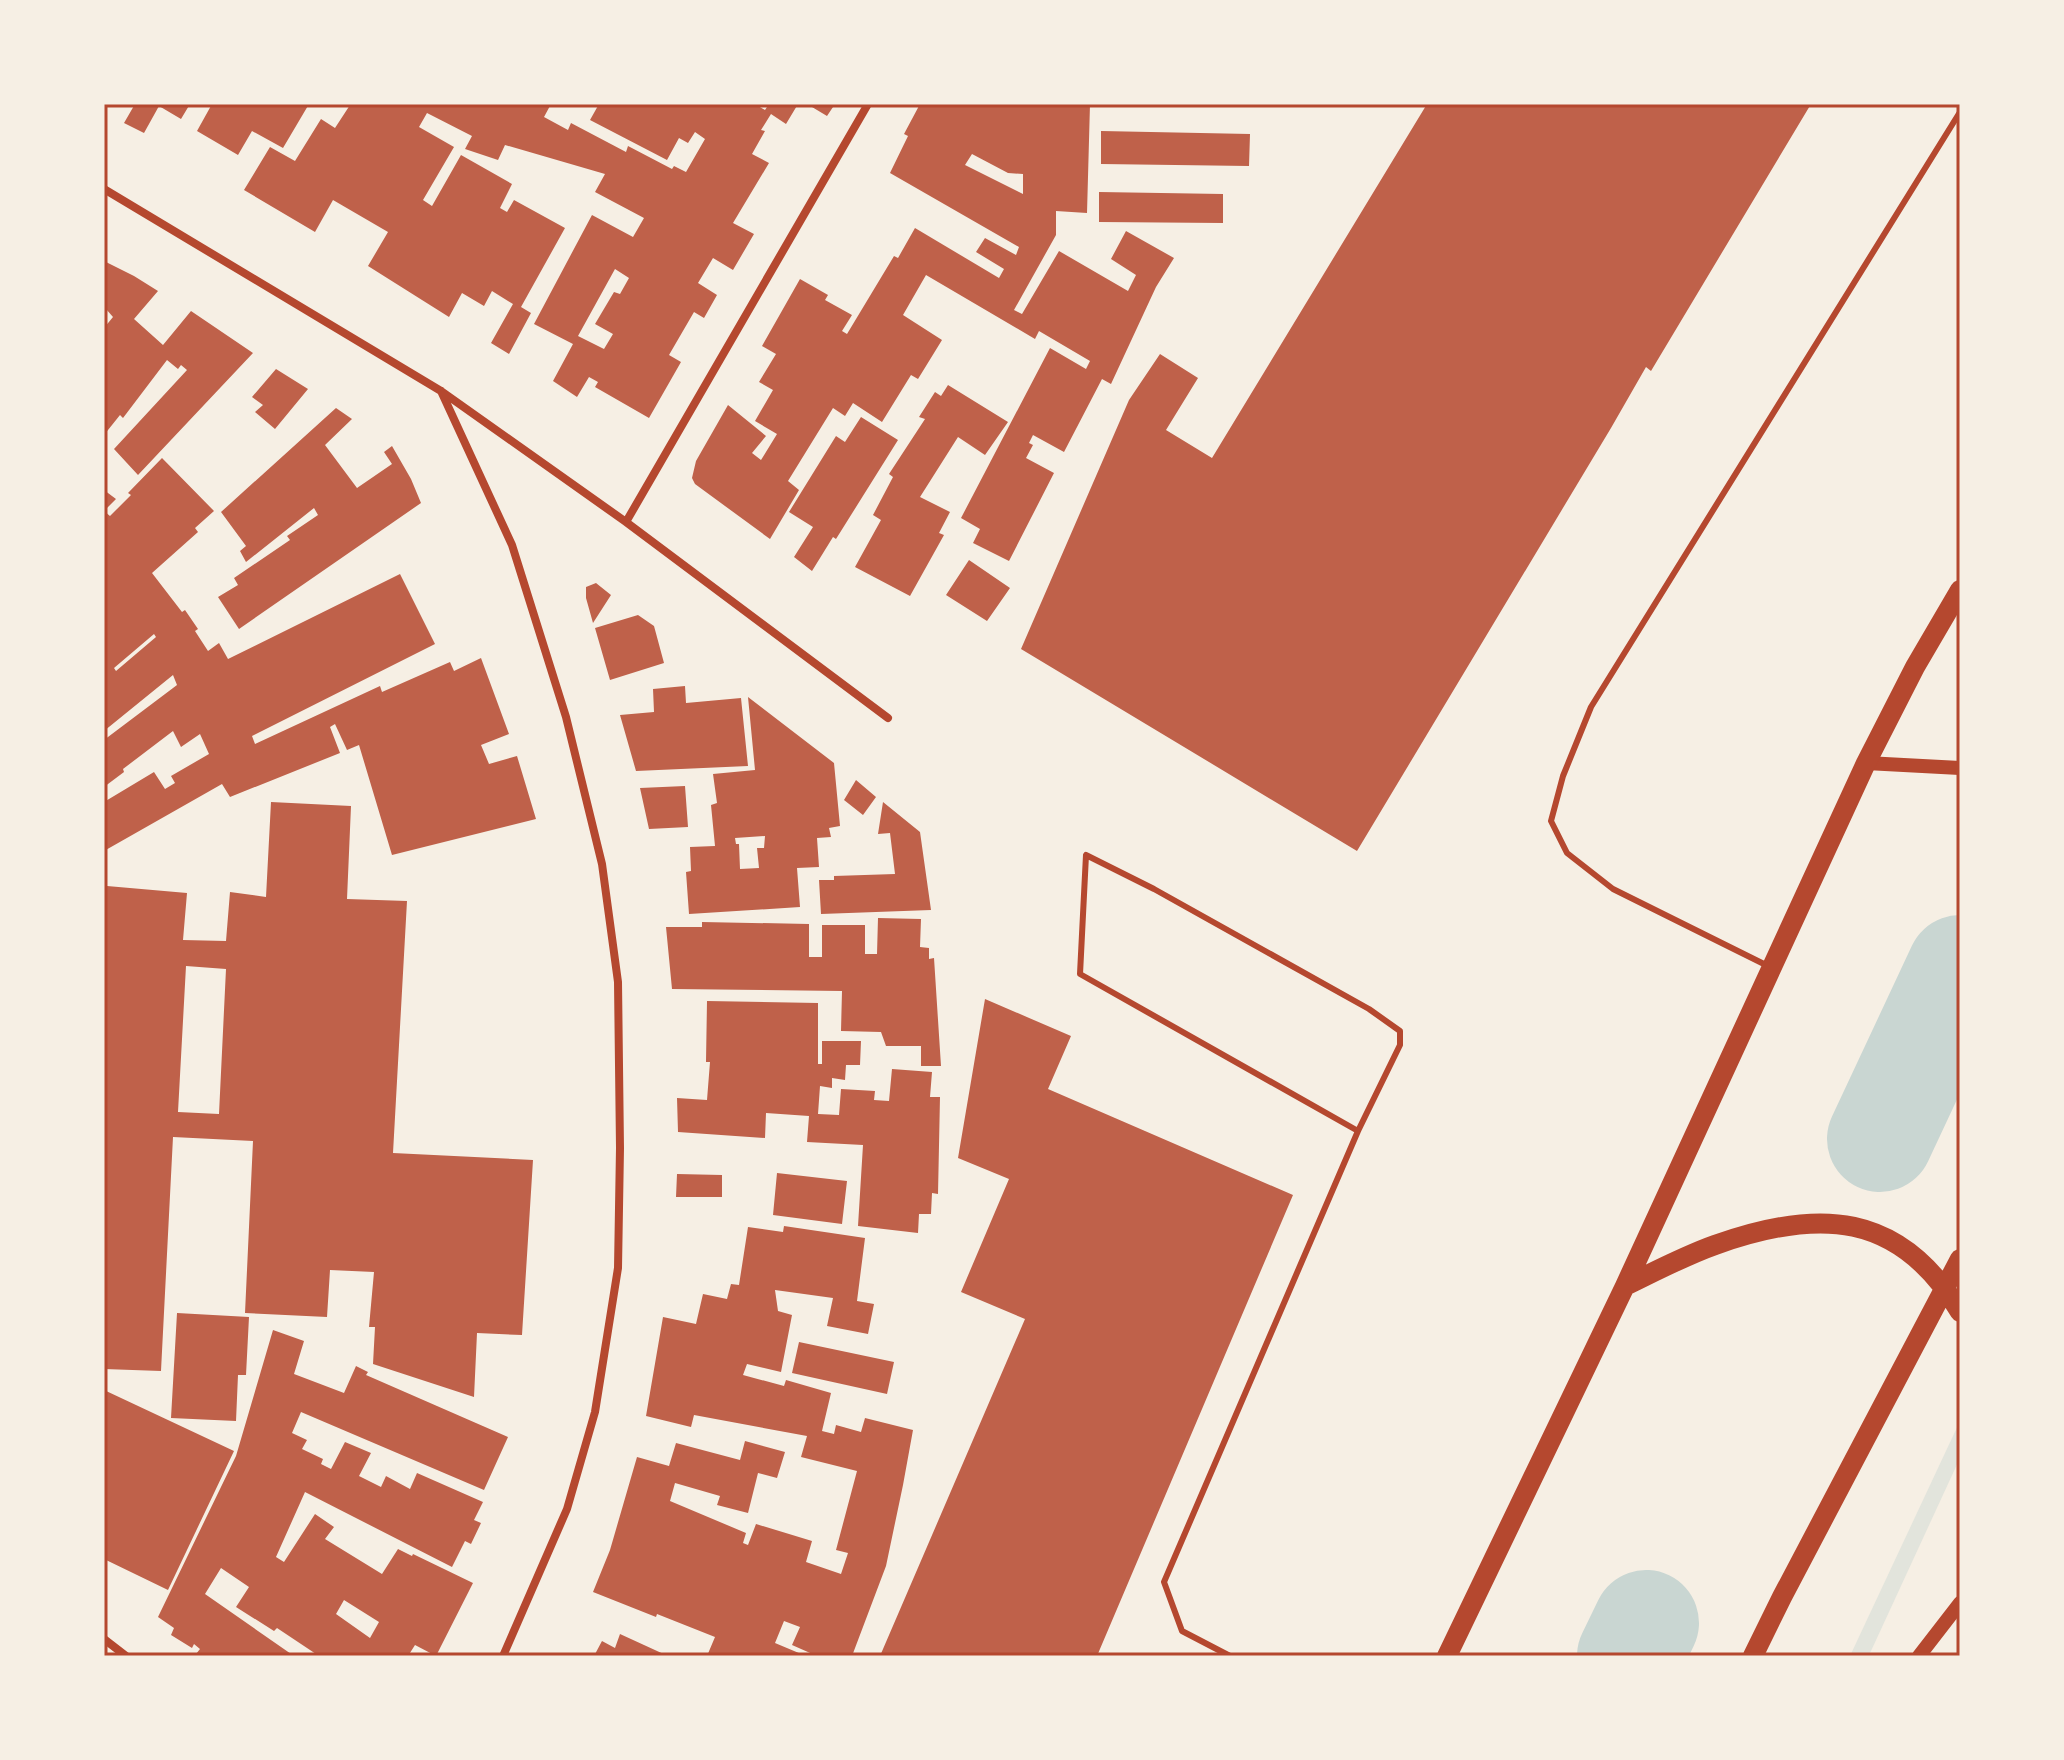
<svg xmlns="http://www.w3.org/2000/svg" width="2064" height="1760" viewBox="0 0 2064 1760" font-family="'Libre Baskerville',serif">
<rect width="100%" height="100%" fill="#f6efe4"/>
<!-- green -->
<path fill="#e2e4dc" d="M1960,1421V1458L1871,1651L1868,1656H1850Z"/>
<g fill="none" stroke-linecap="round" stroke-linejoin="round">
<!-- river -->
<path stroke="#c9d6d2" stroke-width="106" d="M1880,1139L1960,968
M1630,1656L1646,1623"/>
</g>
<!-- building -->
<path fill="#bf614a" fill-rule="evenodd" d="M135,104H190L181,119L159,106L144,133L124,123Z
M212,104H309L283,148L252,131L238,155L197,131Z
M355,104H551L544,117L568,130L571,123L626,152L628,146L672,169L674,166L686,172L705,139L695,132L688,143L679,138L667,160L590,120L599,104H755L765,110L769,104H798L786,124L771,114L761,130L765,131L752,154L769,163L733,223L754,234L733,270L713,258L698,283L717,295L704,318L694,312L669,355L681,362L649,418L595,387L598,382L589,377L577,397L553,381L573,344L534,324L592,215L633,237L644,218L595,192L605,174L505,145L498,160L465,149L472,136L427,113L419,127L454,147L423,200L432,206L461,155L512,184L500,208L507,212L514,200L565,228L521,307L531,313L509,354L491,343L513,304L492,291L484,306L462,293L449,317L368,266L388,232L333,200L315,232L244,190L270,147L295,161L321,119L335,128L350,105L354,107ZM615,269L629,278L620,294L614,292L595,324L613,334L604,349L578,336Z
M807,104H835L827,116Z
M920,104H1090L1087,213L1056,211V235L1014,310L1022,314L1059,251L1128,291L1136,275L1111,259L1126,231L1174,258L1156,287L1111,384L1102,379L1064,452L1033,435L1029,443L1033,445L1026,458L1054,473L1009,561L973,543L980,529L961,518L1050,348L1086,369L1090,361L1039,331L1035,339L926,275L903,315L942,340L918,379L911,375L882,422L853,403L845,416L833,408L788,481L799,490L770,539L695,484L692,478L696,461L728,405L766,436L752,453L761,460L777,434L755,421L773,390L759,382L776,354L762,346L800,279L828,295L825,300L852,315L842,331L847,334L894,256L898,258L915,228L999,278L1004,269L976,252L985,238L1016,255L1019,247L890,173L908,136L904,134ZM972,154L1008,173L1023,174V194L965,165Z
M1427,104H1811L1651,371L1646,367L1611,428L1357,851L1021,649L1129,400L1160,354L1198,378L1166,430L1212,458Z
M1101,131L1250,134L1249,166L1101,164Z
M1099,192L1223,194V223L1099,222Z
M104,261L134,276L158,291L134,319L163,345L191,311L253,353L138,475L114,449L187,370L181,365L178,369L167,360L123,418L120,415L104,435V328L113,317L106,309L104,312Z
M276,369L308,389L275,429L255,412L263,405L252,397Z
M948,385L1008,422L985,455L958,437L920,497L950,512L939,533L944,535L910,596L855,567L881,520L873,515L893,477L889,474L925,419L919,417L935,392L941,396Z
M336,408L352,419L325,445L357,488L392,464L384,452L392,446L411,479L421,503L239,629L218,597L238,585L234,578L290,540L287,536L318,515L314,508L246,562L240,551L246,546L221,512Z
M861,417L898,440L836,539L833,537L812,571L794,557L813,527L789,512L836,436L845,442Z
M162,458L214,511L195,528L198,532L152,573L182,612L185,610L198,629L195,631L208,651L219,643L228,659L400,574L435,644L252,736L255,744L380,686L382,692L450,662L454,671L481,658L509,734L481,745L489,764L517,756L536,819L392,855L359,745L347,750L335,724L330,727L340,753L230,797L222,784L104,851V802L154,772L165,789L175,783L171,776L209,754L200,734L181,747L173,731L123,769L124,772L104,787V740L177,685L173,675L104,731V490L116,499L104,511L110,516L131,495L128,493ZM154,634L156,637L116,671L114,668Z
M969,560L1010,588L987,621L946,595Z
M596,583L611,595L593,623L586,598V587Z
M638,615L654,626L664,663L610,680L595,628Z
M685,686L686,703L741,698L748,766L636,771L620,715L654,712L653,689Z
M748,697L834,763L840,826L829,828L831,837L817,838L819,867L797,868L800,907L689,914L686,872L691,871L690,847L715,846L711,805L717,803L713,774L755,770ZM765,836L764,848H757L759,868L740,869L739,844H736L735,838Z
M856,780L876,797L863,815L844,800Z
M685,786L688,827L649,829L640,788Z
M271,802L351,806L347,899L407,901L393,1153L533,1160L522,1335L477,1333L474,1397L373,1364L375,1327H369L374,1272L330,1270L327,1317L245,1313L253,1141L173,1137L161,1371L104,1369V941L107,886L187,893L183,940L226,941L230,892L266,897ZM186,966L226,969L219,1114L178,1112Z
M883,802L920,832L931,910L821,914L819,880H834V876L895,874L890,833L878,834Z
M878,918L921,919L920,947L929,948V959L934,958L941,1066H921V1046H886L881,1032L841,1031L842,991L672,989L666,927H702V922L809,924V957H822V925H865V954H877Z
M985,999L1071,1036L1048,1089L1293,1195L1097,1656H880L1025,1319L961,1292L1009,1179L958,1158Z
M707,1001L818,1003V1064H822V1041H861L860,1065H846L845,1080L832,1078V1088L820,1086L818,1114L839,1115L841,1089L875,1091L874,1100L889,1101L892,1069L932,1072L930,1097H940L938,1194L932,1193L931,1214H919L918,1233L858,1226L863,1145L807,1142L809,1116L766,1113L765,1138L678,1132L677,1098L707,1100L710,1062H706Z
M777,1173L847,1181L842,1224L773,1215Z
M677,1174L722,1175V1197H676Z
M784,1226L865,1238L857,1301L874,1304L868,1334L827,1326L833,1298L775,1290L778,1311L792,1315L781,1372L747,1364L743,1375L784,1386L786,1380L831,1393L822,1431L834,1434L836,1425L861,1432L865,1418L913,1430L903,1485L886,1566L852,1656H817L792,1645L800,1627L784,1621L775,1643L806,1656H707L715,1637L657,1614L656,1617L593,1592L610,1550L637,1457L669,1466L676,1443L740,1460L745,1441L785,1452L777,1478L758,1473L748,1513L717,1505L720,1496L675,1483L670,1501L746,1533L743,1543L748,1545L756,1524L812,1541L806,1562L841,1574L848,1553L836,1550L857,1471L801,1457L807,1436L694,1415L691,1427L646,1416L663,1317L696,1324L703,1294L727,1299L731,1284L739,1285L748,1227L783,1232Z
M177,1313L249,1317L246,1375H238L236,1421L171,1418Z
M273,1330L304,1341L294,1374L344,1393L356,1366L368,1372L366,1375L508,1437L484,1490L301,1412L292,1433L307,1440L302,1449L323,1459L321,1464L331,1469L345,1442L371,1453L359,1476L381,1487L386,1476L410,1489L417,1473L483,1502L474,1520L481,1523L471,1544L465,1541L452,1567L305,1492L276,1557L284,1562L315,1514L334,1527L325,1539L382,1574L398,1549L412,1556L413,1554L473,1583L436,1656L415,1645L408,1656H319L277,1628L274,1631L236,1607L249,1587L221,1568L205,1594L294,1656H198L196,1654L200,1649L194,1644L192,1648L171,1635L174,1628L158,1617L236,1456ZM344,1600L379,1622L370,1638L336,1614Z
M799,1342L894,1362L887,1394L792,1373Z
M104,1390L234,1451L168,1590L104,1559Z
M620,1634L668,1656H594L602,1641L615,1648Z"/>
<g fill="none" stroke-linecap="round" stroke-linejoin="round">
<!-- service -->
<path stroke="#b5482f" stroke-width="6" d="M1768,966L1613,889L1567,853L1551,821L1563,776L1591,707L1960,112
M1230,1656L1182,1631L1164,1582L1358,1131L1400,1045V1031L1369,1009L1154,889L1086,855L1080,974L1358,1131"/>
<!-- minor -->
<path stroke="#b5482f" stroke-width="8" d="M104,189L441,391L626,522L888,718
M441,391L512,545L566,717L602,864L618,982L620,1148L618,1268L595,1412L567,1509L503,1656
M626,522L868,104
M104,1639L126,1656"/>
<!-- tertiary -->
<path stroke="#b5482f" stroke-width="14" d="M1866,763L1960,768
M1919,1656L1960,1603"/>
<!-- primary -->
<path stroke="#b5482f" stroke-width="20" d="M1625,1286C1654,1272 1684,1256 1715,1245C1818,1208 1900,1211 1960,1312
M1447,1656L1625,1286L1866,763L1915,667L1960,590
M1753,1656L1782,1597L1960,1259"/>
</g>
<!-- border -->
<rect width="2064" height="1760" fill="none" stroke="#f6efe4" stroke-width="212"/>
<rect x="106" y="106" width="1852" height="1548" fill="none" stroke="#b5482f" stroke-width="3"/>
</svg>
